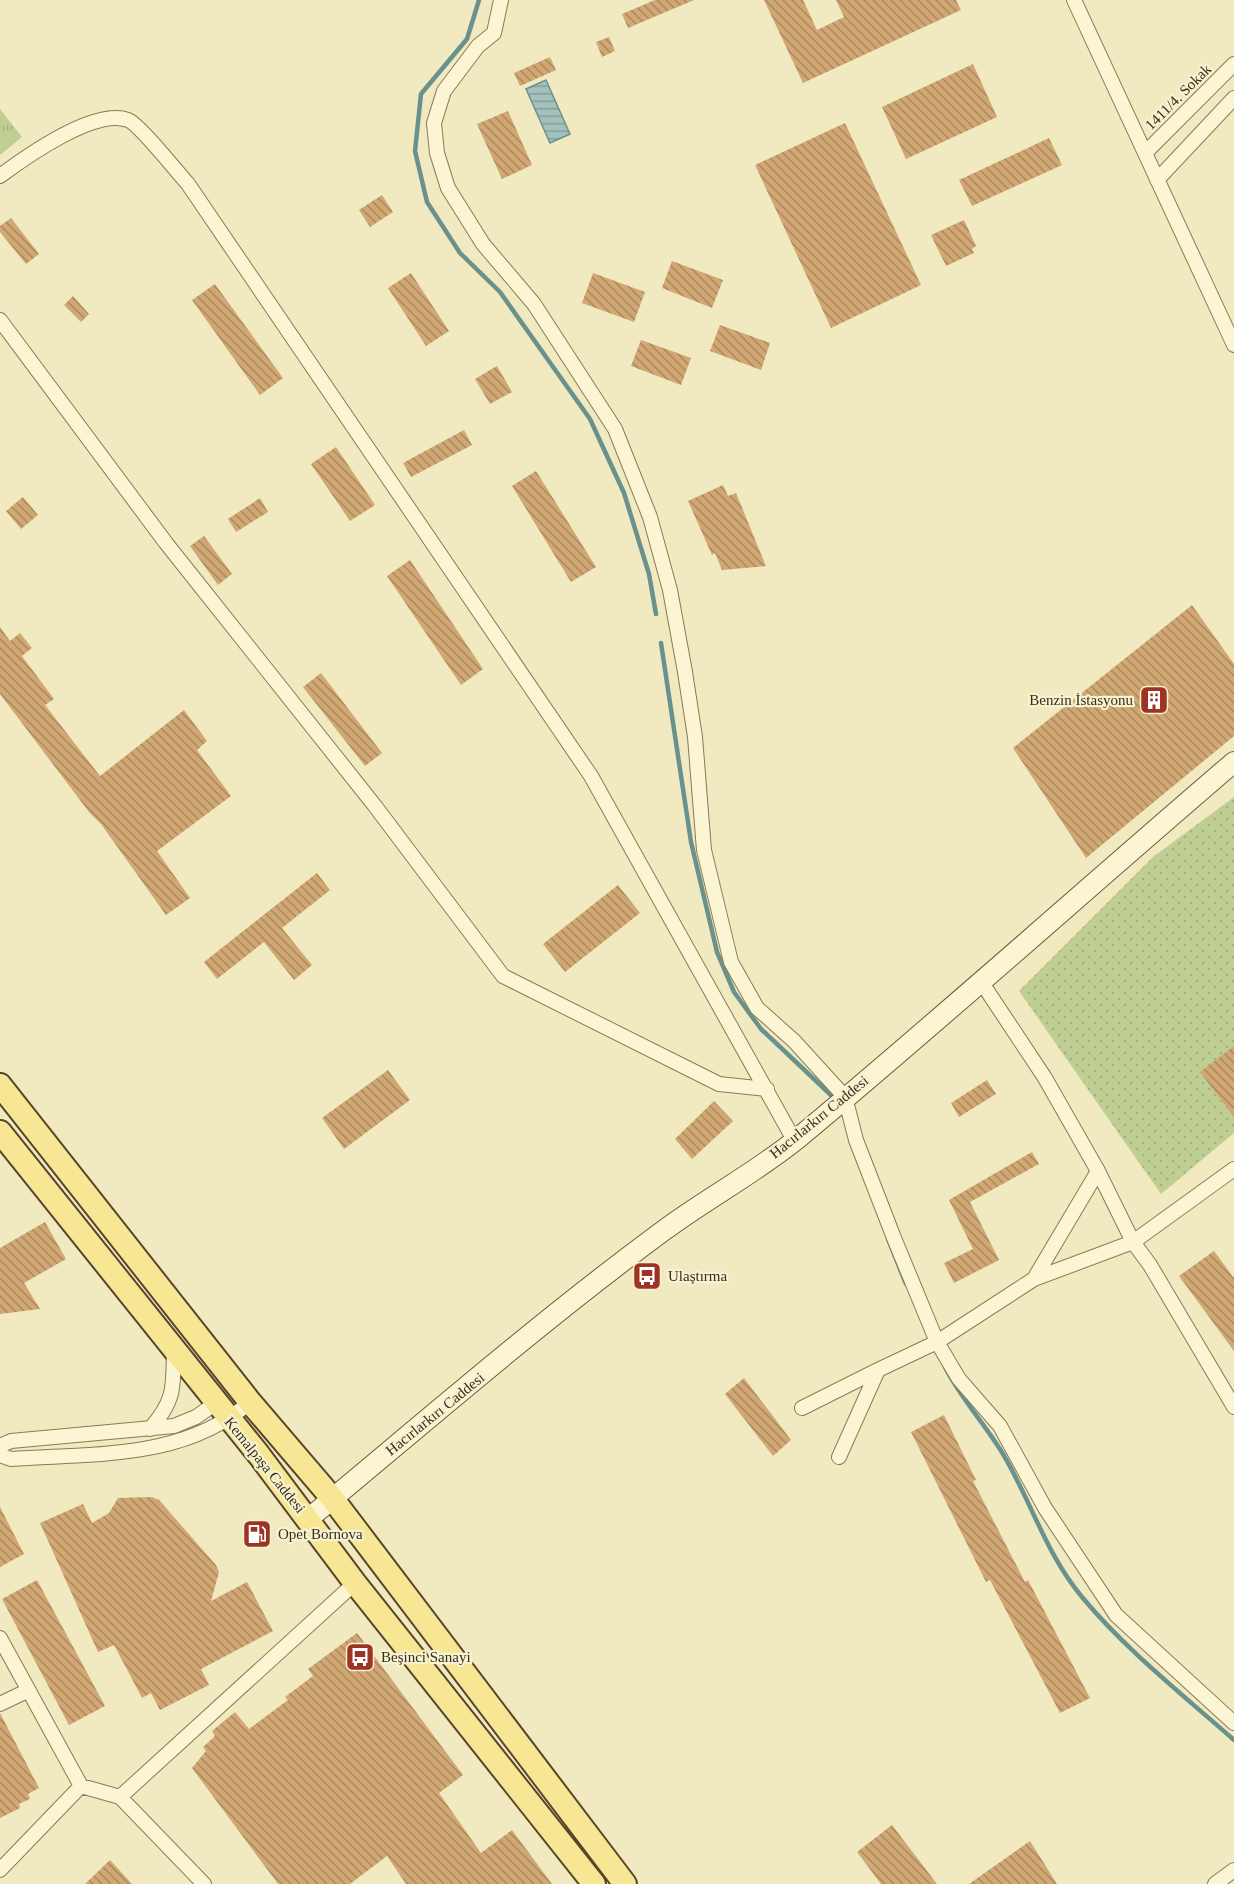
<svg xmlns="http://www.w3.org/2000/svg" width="1234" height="1884" viewBox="0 0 1234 1884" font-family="'Times New Roman',serif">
<defs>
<pattern id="grass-dots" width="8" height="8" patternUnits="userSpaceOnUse" patternTransform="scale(1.5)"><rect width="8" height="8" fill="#bfcf93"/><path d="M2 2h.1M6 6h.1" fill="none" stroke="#a5b27e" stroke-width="1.8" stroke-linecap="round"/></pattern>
<pattern id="park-tufts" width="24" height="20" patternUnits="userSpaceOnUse" patternTransform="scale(1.5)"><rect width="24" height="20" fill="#bfcf93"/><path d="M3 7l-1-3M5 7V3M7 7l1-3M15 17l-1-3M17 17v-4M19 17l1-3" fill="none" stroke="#a5b27e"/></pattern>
<pattern id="water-rules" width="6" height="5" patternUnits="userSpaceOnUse" patternTransform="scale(1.5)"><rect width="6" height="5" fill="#a3c2bd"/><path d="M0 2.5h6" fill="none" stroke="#869e99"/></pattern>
<pattern id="building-back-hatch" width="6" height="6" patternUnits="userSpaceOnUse" patternTransform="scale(1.5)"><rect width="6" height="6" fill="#d1a873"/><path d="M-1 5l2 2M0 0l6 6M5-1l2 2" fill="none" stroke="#ab895e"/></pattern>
</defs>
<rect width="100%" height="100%" fill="#f1e9bf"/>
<!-- grass -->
<path fill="url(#grass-dots)" d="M1234,797V1133L1161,1194L1019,991L1153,857Z"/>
<!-- park -->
<path fill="url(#park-tufts)" d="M0,109L22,137L0,155Z"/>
<!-- water -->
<path fill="url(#water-rules)" stroke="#69918d" stroke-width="1.5" d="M546,80L570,134L550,143L526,89Z"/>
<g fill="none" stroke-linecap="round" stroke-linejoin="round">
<!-- stream -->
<path stroke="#69918d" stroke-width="4.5" d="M479,0L467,39L421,94L415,151L427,202L460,253L500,292L590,419L624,493L649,574L656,614
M661,643L691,842L717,952L734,992L761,1029L833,1097
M888,1239L906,1284
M945,1367C961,1399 985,1424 1003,1454C1031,1501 1046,1554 1082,1597C1126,1650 1182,1694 1234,1740"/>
</g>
<!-- building -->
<path fill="url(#building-back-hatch)" d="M655,0H694L628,28L622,14Z
M764,0H803L817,30L844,17L836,0H956L961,10L803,83Z
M609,37L615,51L602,57L596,42Z
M550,57L556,70L520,86L514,73Z
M973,64L997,117L906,159L882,107Z
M508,111L532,165L502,179L477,124Z
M845,123L921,285L831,328L755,165Z
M1049,138L1062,165L972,206L959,180Z
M382,195L393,212L370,227L359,210Z
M11,218L39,254L26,264L0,232V226Z
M964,220L976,246L972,249L974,253L946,266L931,235Z
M672,261L723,280L712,308L662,288Z
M411,273L449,331L426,346L388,288Z
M593,273L645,292L634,322L582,303Z
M215,284L283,378L260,395L192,300Z
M73,296L89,314L81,322L64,305Z
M720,325L770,343L761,370L710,351Z
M641,340L691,358L681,385L631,366Z
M497,366L512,392L490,404L475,379Z
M464,430L472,445L411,477L403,463Z
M336,447L375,505L350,521L311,464Z
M536,471L596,567L571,582L512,486Z
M723,485L728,496L736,493L766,566L722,570L715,553L712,555L688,501Z
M23,497L38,515L21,529L6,511Z
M260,498L268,512L236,532L228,519Z
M204,536L232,574L218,585L190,546Z
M410,560L483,669L461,685L387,576Z
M1192,605L1234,664V736L1086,858L1013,748Z
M0,627L10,641L20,633L32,648L22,656L54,699L45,705L100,776L184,710L207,741L197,750L231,796L157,851L190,898L166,915L101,824L89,812L0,694Z
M321,673L382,753L365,766L303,687Z
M317,873L330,890L282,928L312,965L294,980L264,942L217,979L204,962Z
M618,885L640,913L565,972L543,944Z
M1234,1046V1117L1200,1072Z
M388,1070L410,1100L344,1149L322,1118Z
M987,1080L996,1094L959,1117L951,1103Z
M714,1101L733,1121L692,1159L675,1139Z
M1032,1152L1039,1164L970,1202L999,1260L954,1283L944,1263L973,1249L949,1200Z
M45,1222L66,1259L24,1283L40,1309L0,1314V1248Z
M1214,1251L1234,1278V1351L1179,1276Z
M744,1378L791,1440L773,1456L725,1394Z
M944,1415L976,1480L973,1481L1025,1582L1028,1580L1090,1698L1060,1713L990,1580L986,1582L911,1432Z
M152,1497L159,1500L216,1565L219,1572L211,1601L247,1582L273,1631L201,1669L209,1685L160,1710L151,1693L142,1698L114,1645L98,1652L40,1523L83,1504L92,1523L109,1513L118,1498Z
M0,1507L24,1554L0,1567Z
M37,1580L105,1706L69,1725L2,1599Z
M357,1633L463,1775L439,1793L481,1853L512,1830L552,1884H406L387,1856L350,1884H278L192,1768L206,1751L203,1747L215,1736L212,1731L235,1712L249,1729L288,1700L285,1697L313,1676L308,1669Z
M0,1713L39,1788L28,1794L30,1799L19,1804L20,1808L0,1818Z
M892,1825L937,1884H881L857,1852Z
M1030,1841L1057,1884H969Z
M110,1860L132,1884H85Z"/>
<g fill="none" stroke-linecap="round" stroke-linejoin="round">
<!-- street casing -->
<g stroke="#8b7a56" stroke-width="16">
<path id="street" d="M501,0L494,33L478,46L444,91L434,123L437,153L448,188L483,244L534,304L615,429L650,517L670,590L685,672L695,737L704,850L731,962L757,1008L794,1041L845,1097L856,1140L894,1238L937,1342L959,1379L1000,1426L1045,1508L1116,1615L1234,1723
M1074,0L1234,345
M1145,153L1234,64
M0,176C27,156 95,108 128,120C139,124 178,173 188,184L591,776L794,1140
M1157,180L1234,98
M0,320L166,543L375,806L503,976L719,1084L767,1089
M982,983L1045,1078L1098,1171L1133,1242L1150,1265L1234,1407
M1034,1279L1098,1171
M878,1370L937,1342L1034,1279L1133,1242L1234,1169
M802,1408L878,1370L839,1457
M150,1429C176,1399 173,1387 174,1348
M0,1446L11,1441L174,1426L196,1417L216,1403
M0,1455L11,1459C94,1453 184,1460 250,1402
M0,1638L81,1786
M0,1704L27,1691
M120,1797L355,1583
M0,1870L81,1786L120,1797L204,1884
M1215,1884L1234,1870"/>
</g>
<!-- secondary casing -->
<g stroke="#6c5a3a" stroke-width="22">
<path id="secondary" d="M308,1519C425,1422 541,1321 663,1231C706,1199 755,1173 797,1139C945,1016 1088,887 1234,762"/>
</g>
<!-- primary casing -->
<g stroke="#58462b" stroke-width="26">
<path id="primary" d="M0,1085L250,1402L332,1498L625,1884
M0,1132L259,1455L355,1583L594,1884"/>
</g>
<!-- street -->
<use href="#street" stroke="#fbf5d3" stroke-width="14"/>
<!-- secondary -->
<use href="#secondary" stroke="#fbf5d3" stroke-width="20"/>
<!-- primary -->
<use href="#primary" stroke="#f7e694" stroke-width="22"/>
</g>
<!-- icons -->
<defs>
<g id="building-square" transform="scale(1.5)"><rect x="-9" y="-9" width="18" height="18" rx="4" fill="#9d3423" stroke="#f7f2d0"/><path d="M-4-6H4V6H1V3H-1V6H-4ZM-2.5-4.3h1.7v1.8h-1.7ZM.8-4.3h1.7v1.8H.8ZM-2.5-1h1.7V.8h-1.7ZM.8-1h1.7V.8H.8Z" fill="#fff"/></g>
<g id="bus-square" transform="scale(1.5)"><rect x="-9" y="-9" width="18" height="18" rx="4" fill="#9d3423" stroke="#f7f2d0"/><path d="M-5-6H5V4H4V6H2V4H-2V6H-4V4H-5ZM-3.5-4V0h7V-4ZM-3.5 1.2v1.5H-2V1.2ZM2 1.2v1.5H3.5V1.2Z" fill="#fff"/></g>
<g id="fuel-square" transform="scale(1.5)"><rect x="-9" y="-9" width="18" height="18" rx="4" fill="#9d3423" stroke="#f7f2d0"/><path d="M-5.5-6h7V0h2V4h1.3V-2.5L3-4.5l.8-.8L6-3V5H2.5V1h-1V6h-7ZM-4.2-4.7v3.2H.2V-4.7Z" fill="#fff"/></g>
</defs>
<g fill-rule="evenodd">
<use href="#building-square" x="1154" y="700"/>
<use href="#bus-square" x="647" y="1276"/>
<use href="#fuel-square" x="257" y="1534"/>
<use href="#bus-square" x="360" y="1657"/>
</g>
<g text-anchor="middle" stroke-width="4.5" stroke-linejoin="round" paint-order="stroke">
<!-- street labels -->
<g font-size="15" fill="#392e1c" stroke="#f7f2d0">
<text transform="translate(1178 97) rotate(-45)" y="5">1411/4. Sokak</text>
<text transform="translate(819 1117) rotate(-39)" y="5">Hacırlarkırı Caddesi</text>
<text transform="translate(435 1414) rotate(-39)" y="5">Hacırlarkırı Caddesi</text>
<text transform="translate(265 1465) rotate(51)" y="5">Kemalpaşa Caddesi</text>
</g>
<!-- poi labels -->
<g font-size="15" fill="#392e1c" stroke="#f7f2d0" text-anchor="start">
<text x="1133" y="705" text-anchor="end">Benzin İstasyonu</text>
<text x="668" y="1281">Ulaştırma</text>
<text x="278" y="1539">Opet Bornova</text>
<text x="381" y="1662">Beşinci Sanayi</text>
</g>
</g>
</svg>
